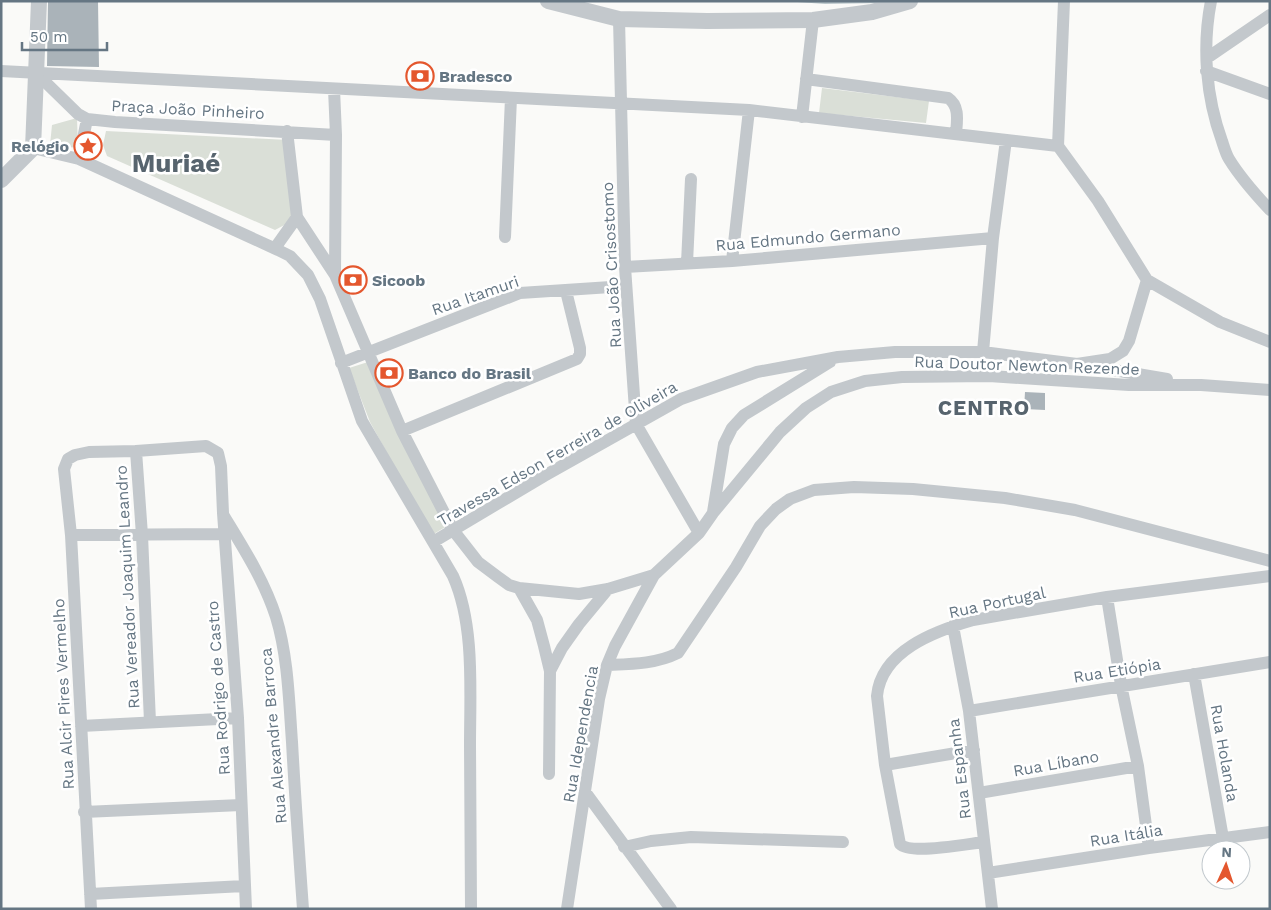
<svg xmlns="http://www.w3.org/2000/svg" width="1271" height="910" viewBox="0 0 1271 910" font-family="'Work Sans',sans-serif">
<rect width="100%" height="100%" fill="#fafaf8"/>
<!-- green -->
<path fill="#dadfd7" d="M822,88L929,101L926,123L819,113Z
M77,118L78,148L50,145L52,125Z
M106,131L289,140L293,211L290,222L275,230L107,156L103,145Z
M368,362L447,526L432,535L370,422L349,368Z"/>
<!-- water -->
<path fill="#bbc7cb" d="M784,1H885L880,3L825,4Z"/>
<!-- building -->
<path fill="#aab3b9" d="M48,1H98L99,67L47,66Z
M1025,392L1045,393V410L1024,409Z"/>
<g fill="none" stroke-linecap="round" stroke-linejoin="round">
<!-- minor -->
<path stroke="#c3c8cc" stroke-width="12" d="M1211,1C1202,47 1206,97 1222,141C1224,147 1226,154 1229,159C1240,177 1255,194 1270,210
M619,19L625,267L636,424L699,533
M1207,58L1270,15
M1,71L749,110L1058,146
M1206,71L1270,94
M36,73L78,114L87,119L115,122L336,135
M806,79L948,98C960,106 957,121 956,134
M334,89L336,135L335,275L402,431L453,530L478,562L498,577L509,585L519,588L579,594L608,589L654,575
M802,117L813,20
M287,131L297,217L335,275
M1058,146L1098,201L1147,280L1220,322L1270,342
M1058,146L1064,1
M33,148L79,159L278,250L290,256L308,275L320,299L362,421L453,576C475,625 470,691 470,745C470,800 471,854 471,909
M79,159L87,119
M505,237L511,98
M275,248L297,217
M732,261L749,110
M687,263L691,179
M625,267L732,261L993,238
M983,352L993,238L1006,140
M341,363L520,293L626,286
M1090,366L1167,379
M402,431L577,359L580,354V348L566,291
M136,451L142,535L150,722
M713,512L724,444L732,428L744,415L830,362
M224,516C244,549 264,580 276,617C288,656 289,701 292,742C295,797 299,853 303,909
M71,535L224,534
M433,542L544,476L681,399L757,372L838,357L895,352H983L1077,364L1110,359L1123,351L1129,341L1147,280
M519,588L537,620L544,646L550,671L549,774
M1107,597L1121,685L1138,766L1149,848
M953,626L969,711L992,909
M607,665C632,664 656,664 678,653L736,567L760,526L776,509L790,499L814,490L854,487L913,489L1005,498L1075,510L1270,561
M550,671L562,648L579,624L608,589
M1194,674L1223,838
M969,711L1270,662
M81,726L238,718
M885,765L974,750
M586,793L671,909
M979,793L1138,766
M84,812L241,805
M984,842C967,844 910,855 900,844L885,765L877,696C881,651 935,631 973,620L1107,597L1270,576
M624,847L651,841L691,837L843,842
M988,873L1149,848L1270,832
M90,894L244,886
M91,909L71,535L64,469L68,459L75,455L89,452L136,451L206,446L218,453L221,466L223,513L238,718L246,909
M567,909L599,699L607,665L615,646L654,575L699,533L713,513L780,432L806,408L831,392L865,381L902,377L989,376L1129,385H1201L1270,390"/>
<!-- tertiary -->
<path stroke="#c3c8cc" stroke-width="16" d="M548,1L619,19L707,21L813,20L872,12L910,1
M1,180L33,148L39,1"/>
</g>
<!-- icons -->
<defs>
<g id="bank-ring" transform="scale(1.4375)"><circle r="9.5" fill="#fff" stroke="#e4572e" stroke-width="1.5"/><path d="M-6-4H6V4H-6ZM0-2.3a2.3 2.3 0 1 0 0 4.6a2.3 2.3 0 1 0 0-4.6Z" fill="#e4572e"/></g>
<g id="sight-ring" transform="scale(1.4375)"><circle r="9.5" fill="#fff" stroke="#e4572e" stroke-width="1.5"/><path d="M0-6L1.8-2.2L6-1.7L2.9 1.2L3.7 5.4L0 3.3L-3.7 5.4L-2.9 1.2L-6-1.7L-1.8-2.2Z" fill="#e4572e"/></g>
</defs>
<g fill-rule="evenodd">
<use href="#bank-ring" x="420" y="76"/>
<use href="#sight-ring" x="88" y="146"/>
<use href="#bank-ring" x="353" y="280"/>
<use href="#bank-ring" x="389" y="373"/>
</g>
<g text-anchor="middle" stroke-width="5" stroke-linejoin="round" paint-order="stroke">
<!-- poi labels -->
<g font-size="16" font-weight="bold" fill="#657683" stroke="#fff" text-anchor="start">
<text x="439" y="82">Bradesco</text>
<text x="69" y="152" text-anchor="end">Relógio</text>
<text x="372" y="286">Sicoob</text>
<text x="408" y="379">Banco do Brasil</text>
</g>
<!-- street labels -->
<g font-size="16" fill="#657683" stroke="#fff">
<text transform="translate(188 109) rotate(3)" y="6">Praça João Pinheiro</text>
<text transform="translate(808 237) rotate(-5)" y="6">Rua Edmundo Germano</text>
<text transform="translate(611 265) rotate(-93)" y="6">Rua João Crisostomo</text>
<text transform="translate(475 295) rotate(-19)" y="6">Rua Itamuri</text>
<text transform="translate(1027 365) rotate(2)" y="6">Rua Doutor Newton Rezende</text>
<text transform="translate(557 453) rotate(-30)" y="6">Travessa Edson Ferreira de Oliveira</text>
<text transform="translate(127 587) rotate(-93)" y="6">Rua Vereador Joaquim Leandro</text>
<text transform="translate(997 602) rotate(-12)" y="6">Rua Portugal</text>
<text transform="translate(1117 670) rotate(-9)" y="6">Rua Etiópia</text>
<text transform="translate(218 688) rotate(-94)" y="6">Rua Rodrigo de Castro</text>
<text transform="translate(63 694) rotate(-93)" y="6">Rua Alcir Pires Vermelho</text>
<text transform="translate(580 734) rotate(-80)" y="6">Rua Idependencia</text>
<text transform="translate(273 736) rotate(-95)" y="6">Rua Alexandre Barroca</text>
<text transform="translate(1225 753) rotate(80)" y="6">Rua Holanda</text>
<text transform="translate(1056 763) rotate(-10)" y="6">Rua Líbano</text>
<text transform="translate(959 769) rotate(-97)" y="6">Rua Espanha</text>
<text transform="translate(1126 835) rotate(-9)" y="6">Rua Itália</text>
</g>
<!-- district labels -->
<g font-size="21" font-weight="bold" letter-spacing="1" fill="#57646e" stroke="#fff">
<text x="984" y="415">CENTRO</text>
</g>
<!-- town labels -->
<g font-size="26" font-weight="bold" fill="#57646e" stroke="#fff">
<text x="176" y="172">Muriaé</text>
</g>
</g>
<!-- border -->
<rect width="1271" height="910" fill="none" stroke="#657683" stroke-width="5"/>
<!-- north arrow -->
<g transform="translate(1226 865) rotate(3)"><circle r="24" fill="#ffffff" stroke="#c1c8cd"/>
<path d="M0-4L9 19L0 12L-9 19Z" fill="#e4572e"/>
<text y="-8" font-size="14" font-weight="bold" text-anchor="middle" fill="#657683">N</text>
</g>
<!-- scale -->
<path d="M22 42v8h85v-8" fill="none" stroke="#657683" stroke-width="2.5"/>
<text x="30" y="42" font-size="15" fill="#657683" stroke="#ffffff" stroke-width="4" paint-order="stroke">50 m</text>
</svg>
